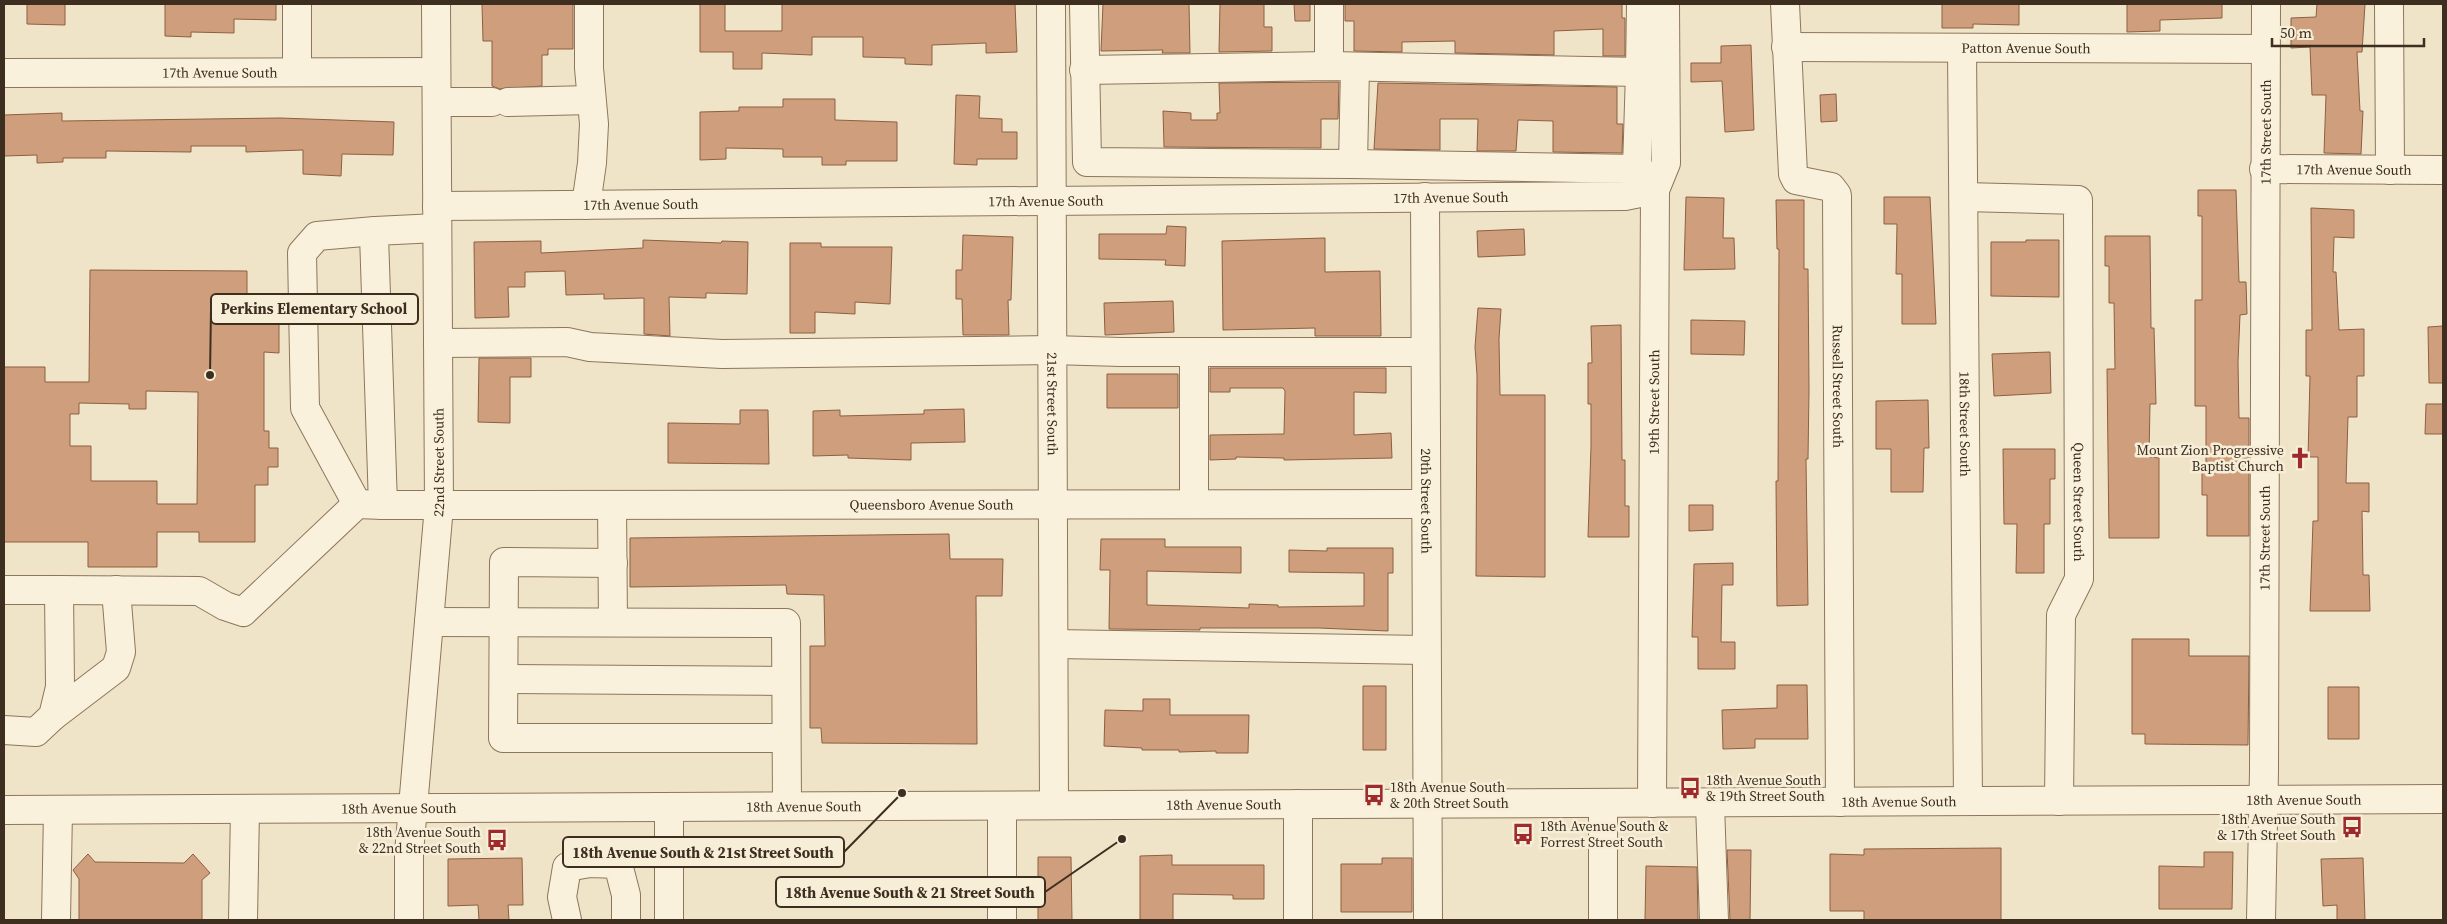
<svg xmlns="http://www.w3.org/2000/svg" width="2447" height="924" viewBox="0 0 2447 924" font-family="'Source Serif 4',serif">
<rect width="100%" height="100%" fill="#f0e4c8"/>
<!-- building -->
<path fill="#cf9f7d" stroke="#8d5f41" fill-rule="evenodd" d="M27,4H65V25L27,24Z
M165,4H276V20L234,19V33L191,32V37L165,36Z
M482,4H573V49H548V55H542V86L500,89L492,86V41H483Z
M700,4H725V31H782V4H1015L1017,52L986,53V43L932,45V65L905,64V58L863,57V37H812V55L762,53V69H733V52H700Z
M1103,4H1189L1190,53H1162L1163,50L1101,51Z
M1220,4H1264V27H1272V51L1219,52Z
M1294,4H1310V21H1295Z
M1345,4H1622V18H1625V56H1603V29L1554,31V55L1455,53V41L1402,42V52L1354,51V21H1345Z
M1942,4H2019V25L1973,24V28H1942Z
M2127,4H2222V18L2160,20V31L2127,32Z
M2317,4H2365L2362,52H2357L2360,111H2363L2361,154L2324,153L2326,95H2312L2310,47L2291,48V18L2316,17Z
M1751,45L1754,130L1725,132L1722,81L1691,82V63H1721V46Z
M1339,82L1338,119H1321V148L1164,147L1163,111L1191,113V120H1217V113H1220L1219,83Z
M1378,83L1617,87V124H1623L1622,153L1553,152V121L1518,120L1516,151H1477L1478,119H1440V150L1374,149Z
M1836,94L1837,121L1821,122L1820,95Z
M956,95L980,96L979,118L1002,119V132H1017V159H977V165L954,164Z
M783,99H835V120L897,122V161H846V165H822V157H783V149L726,148V159L700,160V112L739,111V107H783Z
M62,113V121L280,118L394,122L393,155L342,154L341,176L303,174V150L246,152V146H191V152L106,151V158H63V162L37,163V155L4,156V115Z
M2198,190H2236L2239,282H2246L2247,314L2240,315L2238,362L2239,418H2249V536H2207V495H2202V465H2206V406H2195V300H2202V216H2198Z
M1686,197L1724,198L1723,238H1734L1735,269L1684,270Z
M1884,197H1930L1936,324H1902V274H1896L1897,224H1884Z
M1776,200H1804V269H1808L1809,389L1808,459H1806L1808,605L1777,606L1776,481H1778L1779,249H1777Z
M2311,208L2354,210V238L2334,237L2333,272H2336L2339,330L2364,329V376H2357V417H2348L2346,483H2369V512L2362,511L2363,575H2369L2370,611H2310L2313,521H2318V457H2308L2310,376H2306V330H2312Z
M1167,226L1186,227L1185,266L1165,265L1166,260L1099,259V234H1166Z
M1524,229L1525,255L1478,257L1477,231Z
M963,235L1013,237L1011,300H1008L1009,335H963L962,299H956V270H962Z
M2105,236H2150L2151,328H2154L2156,404H2150L2149,457L2159,458V538H2109L2107,369H2115L2114,303H2109V266H2105Z
M1325,238V272L1380,271L1381,336H1315V328L1223,330L1222,241Z
M643,240L721,243L722,241L748,242L747,294L706,293V298L669,297L670,336L644,334V298L604,299V294L566,295L565,271L525,272V287H508L509,317L475,318L474,242L541,241V253L643,248Z
M2026,240H2059V297L1991,296V242H2026Z
M790,243H821V247H892L890,304L855,302V314L815,312V333H790Z
M90,270L247,271V300H279V353L264,352V431H269V448H278V467H268V485H255V542H199V532H157V567H88V542H4V367H45V382H89ZM146,391L198,392L197,504H157V481H91V446H70V414H79V403L129,404V409H146Z
M1173,301L1174,332L1105,335L1104,303Z
M1478,308L1501,309L1499,339L1500,395H1545V577L1476,576L1477,375L1475,347Z
M1691,320L1745,321L1744,355L1691,354Z
M1621,325L1622,460H1625V506H1629V537H1588L1591,447V404H1588V363H1592L1591,326Z
M2443,326V383H2429L2428,327Z
M2050,352L2051,393L1994,396L1992,354Z
M479,358H531V377H510V423L478,422Z
M1210,368H1386V393L1354,392V435L1391,433L1392,458L1284,460V458L1236,457V459L1210,460V435L1284,434L1285,391L1283,388H1230V392H1210Z
M1107,374H1178V408H1107Z
M1928,400L1929,448H1924L1923,492H1891V449H1876V401Z
M2426,404H2443V434H2425Z
M964,409L965,442L911,443V460L848,458V455L813,456V411L840,410V416L924,414V410Z
M740,410H768L769,464L668,463V423L740,424Z
M2003,449H2055V479H2050V524H2044V573H2016L2017,524H2004Z
M1689,505H1713V530L1689,531Z
M949,534L950,559H1003L1002,596H976L977,744L822,743L821,728H810V646H825L824,595L787,594L786,585L630,587V538Z
M1101,539H1165V547H1241V573L1147,571V605L1186,606L1249,608V604L1278,605V607L1364,606V573L1289,572V550L1327,551V548H1393V573H1388V631L1319,628H1200V630L1109,629L1110,570H1100Z
M1733,563V585H1722L1721,642H1735V669H1698V637H1692L1694,564Z
M2132,639H2189V656H2249L2248,745L2145,744V734H2132Z
M1777,685H1807L1808,739H1755V748L1723,749L1722,710L1777,708Z
M1363,686H1386V750H1363Z
M2328,687H2359V739H2328Z
M1143,699H1170V715H1249L1248,753H1216V751L1179,752V750H1142V748L1104,746L1105,710L1143,711Z
M2001,848V920H1864V911H1830V854L1864,855V849Z
M1727,850H1751L1750,920H1730Z
M2204,852H2233L2232,909H2159V866L2204,867Z
M88,854L95,862L184,863L193,854L210,873L202,880V920H79V879L73,870Z
M1172,855V865H1264V899H1233V895L1173,894V920H1140V856Z
M1038,857H1071L1072,920H1038Z
M522,858L523,905H508L509,920H479L478,905L448,906V859Z
M1382,858H1412V912H1341V864H1382Z
M2363,858L2365,920H2337V905L2323,906L2321,859Z
M1646,866L1697,867L1698,920H1645Z"/>
<g fill="none" stroke-linecap="round" stroke-linejoin="round">
<!-- minor casing -->
<g stroke="#8d765c" stroke-width="30">
<g id="minor">
<path d="M297,4V72"/>
<path id="s1" d="M1051,4L1054,805"/>
<path d="M1084,4L1087,162L1353,164L1355,67"/>
<path d="M1329,4V66"/>
<path id="s2" d="M1785,4L1793,174L1796,180L1831,187L1837,195L1840,802"/>
<path d="M2389,4L2390,170"/>
<path id="s3" d="M1786,47L2265,49"/>
<path id="s4" d="M1962,48L1968,801"/>
<path d="M1084,70L1329,66L1640,72L1641,4"/>
<path id="s5" d="M4,73L436,72"/>
<path d="M437,102H492"/>
<path d="M508,102L591,100"/>
<path d="M1353,164L1637,169L1640,72"/>
<path id="s6" d="M2264,169L2443,170"/>
<path id="s7" d="M1425,197L1428,920"/>
<path id="s8" d="M1964,197L2078,200L2079,579L2061,615L2059,801"/>
<path d="M586,205L592,163L594,124L589,68V4"/>
<path id="s9" d="M437,206L1625,196L1655,190"/>
<path id="s10" d="M437,228L375,231L374,235L383,505L1425,504"/>
<path d="M438,343L567,342L590,347L722,354L1052,350L1121,352H1425"/>
<path d="M1194,352V504"/>
<path d="M357,504L305,408L302,253L317,236L375,231"/>
<path d="M612,506L613,622"/>
<path d="M613,563L504,562L503,738H786"/>
<path d="M4,590H59L60,687L53,716L36,732L4,730"/>
<path d="M59,590L199,591L225,606L243,612L357,504L383,505"/>
<path d="M429,622L786,623L787,806"/>
<path d="M1054,644L1425,650"/>
<path d="M504,679L786,681"/>
<path d="M53,716L116,668L121,652L116,590"/>
<path d="M1603,803V920"/>
<path id="s11" d="M1652,803L1655,190L1666,163L1665,4"/>
<path d="M1710,804L1714,920"/>
<path d="M1002,806V920"/>
<path d="M669,807V920"/>
<path id="s12" d="M4,810L2443,799"/>
<path d="M56,920L58,810"/>
<path d="M243,920L245,809"/>
<path id="s13" d="M409,920V853L439,506L436,4"/>
<path d="M567,920L562,897L567,867L590,863L618,864L626,895V920"/>
<path d="M1298,920V804"/>
<path id="s14" d="M2261,920L2264,771L2266,4"/>
</g>
</g>
<!-- minor -->
<use href="#minor" stroke="#faf1dc" stroke-width="28"/>
</g>
<!-- icons -->
<defs>
<g id="church-bare" transform="scale(1.725)"><path d="M-1.2-6h2.4v3.5h3.3v2.4h-3.3V6h-2.4V-.1h-3.3v-2.4h3.3Z" fill="#9e2a2b" stroke="#f7eed8" stroke-width="2.5" paint-order="stroke"/></g>
<g id="bus-bare" transform="scale(1.725)"><path d="M-5-6H5V4H4V6H2V4H-2V6H-4V4H-5ZM-3.5-4V0h7V-4ZM-3.5 1.2v1.5H-2V1.2ZM2 1.2v1.5H3.5V1.2Z" fill="#9e2a2b" stroke="#f7eed8" stroke-width="2.5" paint-order="stroke"/></g>
</defs>
<g fill-rule="evenodd">
<use href="#church-bare" x="2300" y="458"/>
<use href="#bus-bare" x="1690" y="788"/>
<use href="#bus-bare" x="1374" y="795"/>
<use href="#bus-bare" x="2352" y="827"/>
<use href="#bus-bare" x="1523" y="834"/>
<use href="#bus-bare" x="497" y="840"/>
</g>
<g text-anchor="middle" stroke-width="5" stroke-linejoin="round" paint-order="stroke">
<!-- street labels -->
<g font-size="14" fill="#3d2e20" stroke="#f7eed8">
<text dy="5" stroke="none"><textPath href="#s3" startOffset="240">Patton Avenue South</textPath></text>
<text dy="5" stroke="none"><textPath href="#s5" startOffset="216">17th Avenue South</textPath></text>
<text dy="5" stroke="none"><textPath href="#s14" startOffset="788">17th Street South</textPath></text>
<text dy="5" stroke="none"><textPath href="#s6" startOffset="90">17th Avenue South</textPath></text>
<text dy="5" stroke="none"><textPath href="#s9" startOffset="1014">17th Avenue South</textPath></text>
<text dy="5" stroke="none"><textPath href="#s9" startOffset="609">17th Avenue South</textPath></text>
<text dy="5" stroke="none"><textPath href="#s9" startOffset="204">17th Avenue South</textPath></text>
<text dy="5" stroke="none"><textPath href="#s2" startOffset="414">Russell Street South</textPath></text>
<text dy="5" stroke="none"><textPath href="#s11" startOffset="401">19th Street South</textPath></text>
<text dy="5" stroke="none"><textPath href="#s1" startOffset="400">21st Street South</textPath></text>
<text dy="5" stroke="none"><textPath href="#s4" startOffset="376">18th Street South</textPath></text>
<text dy="5" stroke="none"><textPath href="#s13" startOffset="459">22nd Street South</textPath></text>
<text dy="5" stroke="none"><textPath href="#s7" startOffset="304">20th Street South</textPath></text>
<text dy="5" stroke="none"><textPath href="#s8" startOffset="416">Queen Street South</textPath></text>
<text dy="5" stroke="none"><textPath href="#s10" startOffset="885">Queensboro Avenue South</textPath></text>
<text dy="5" stroke="none"><textPath href="#s14" startOffset="382">17th Street South</textPath></text>
<text dy="5" stroke="none"><textPath href="#s12" startOffset="2300">18th Avenue South</textPath></text>
<text dy="5" stroke="none"><textPath href="#s12" startOffset="1895">18th Avenue South</textPath></text>
<text dy="5" stroke="none"><textPath href="#s12" startOffset="1220">18th Avenue South</textPath></text>
<text dy="5" stroke="none"><textPath href="#s12" startOffset="800">18th Avenue South</textPath></text>
<text dy="5" stroke="none"><textPath href="#s12" startOffset="395">18th Avenue South</textPath></text>
</g>
<!-- poi labels -->
<g font-size="14" fill="#3d2e20" stroke="#f7eed8" text-anchor="end">
<text x="2284" y="455">Mount Zion Progressive<tspan x="2284" dy="16">Baptist Church</tspan></text>
<text x="1706" y="785" text-anchor="start">18th Avenue South<tspan x="1706" dy="16">&amp; 19th Street South</tspan></text>
<text x="1390" y="792" text-anchor="start">18th Avenue South<tspan x="1390" dy="16">&amp; 20th Street South</tspan></text>
<text x="2336" y="824">18th Avenue South<tspan x="2336" dy="16">&amp; 17th Street South</tspan></text>
<text x="1540" y="831" text-anchor="start">18th Avenue South &amp;<tspan x="1540" dy="16">Forrest Street South</tspan></text>
<text x="481" y="837">18th Avenue South<tspan x="481" dy="16">&amp; 22nd Street South</tspan></text>
</g>
</g>
<!-- callouts -->
<path fill="none" stroke="#3d2e20" stroke-width="2" d="M210 375L211 309M902 793L844 852M1122 839L1045 892"/>
<g fill="#3d2e20" stroke="#f7eed8" stroke-width="2">
<circle cx="210" cy="375" r="5"/>
<circle cx="902" cy="793" r="5"/>
<circle cx="1122" cy="839" r="5"/>
</g>
<g fill="#f7eed8" stroke="#3d2e20" stroke-width="2">
<rect x="211" y="294" width="207" height="30" rx="5"/>
<rect x="563" y="837" width="281" height="30" rx="5"/>
<rect x="776" y="877" width="269" height="30" rx="5"/>
</g>
<g font-size="15" text-anchor="middle" font-weight="bold" fill="#3d2e20">
<text x="314" y="314">Perkins Elementary School</text>
<text x="703" y="858">18th Avenue South &amp; 21st Street South</text>
<text x="910" y="898">18th Avenue South &amp; 21 Street South</text>
</g>
<!-- border -->
<rect width="2447" height="924" fill="none" stroke="#3d2e20" stroke-width="10"/>
<!-- scale -->
<path d="M2272 38v8h152v-8" fill="none" stroke="#3d2e20" stroke-width="2.5"/>
<text x="2280" y="38" font-size="15" fill="#3d2e20" stroke="#f7eed8" stroke-width="4" paint-order="stroke">50 m</text>
</svg>
